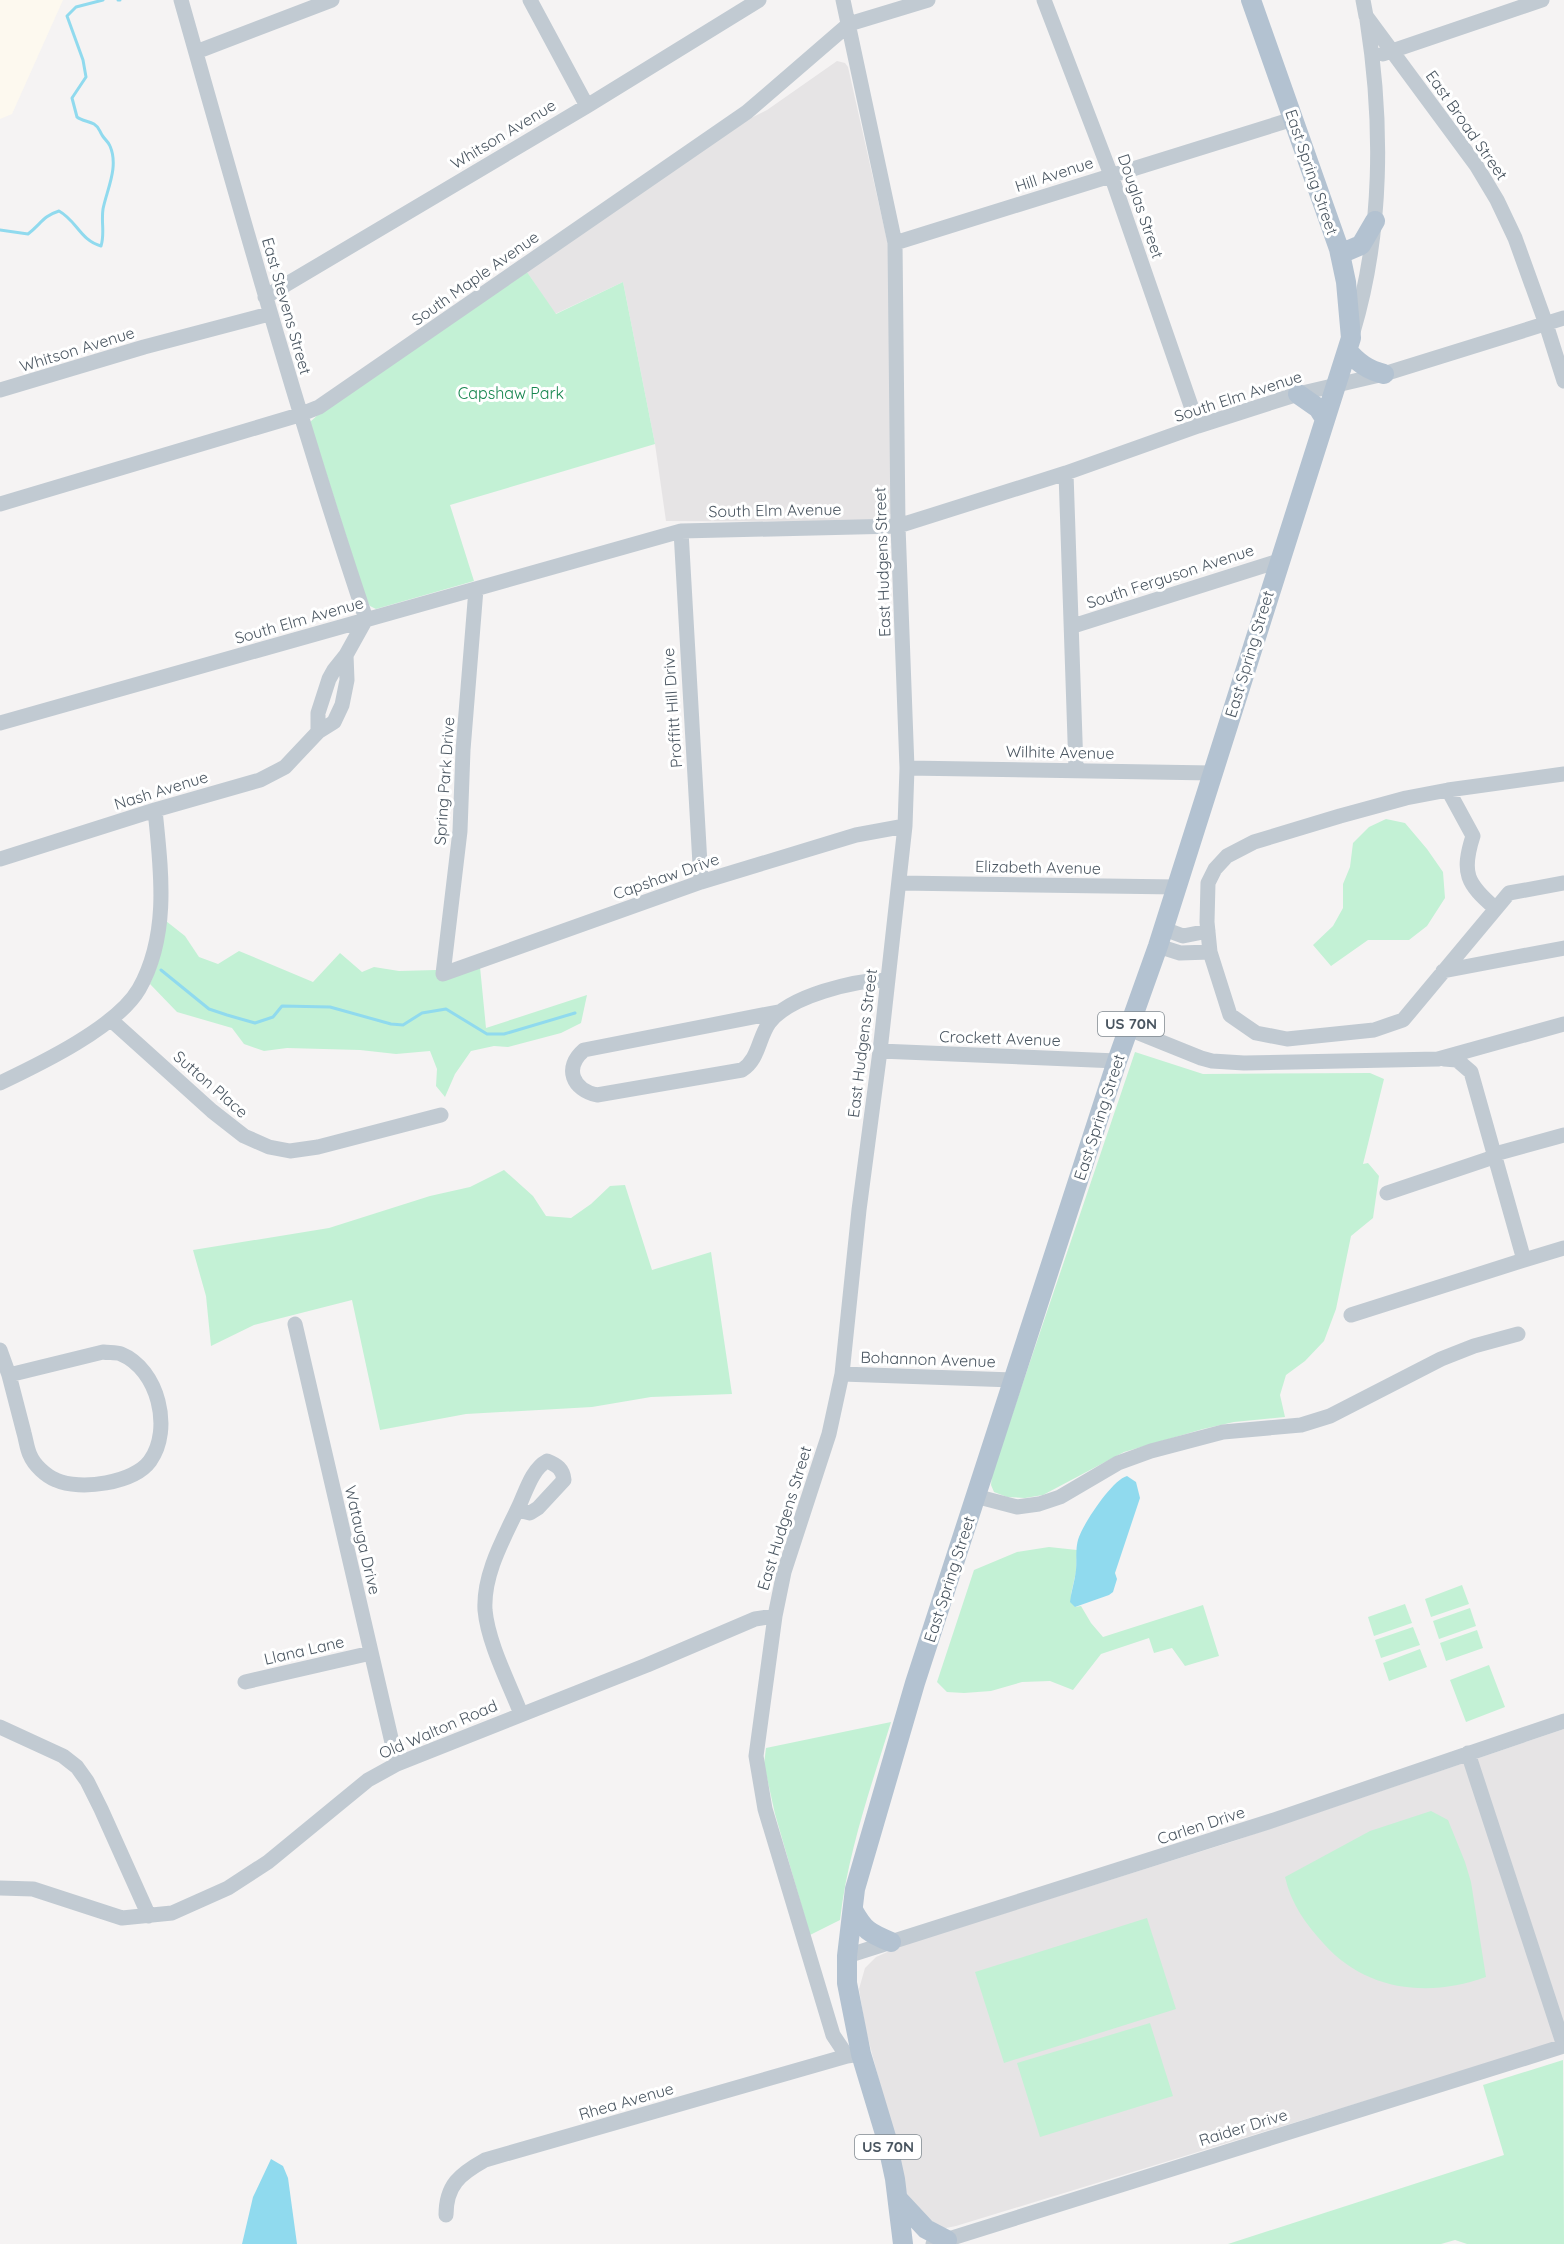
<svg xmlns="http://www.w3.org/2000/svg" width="1564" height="2244" viewBox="0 0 1564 2244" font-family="Quicksand,sans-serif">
<rect width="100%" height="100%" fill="#f5f3f3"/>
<!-- commercial -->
<path fill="#fdf9ef" d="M0,0H63L12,114L0,119Z"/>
<!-- education -->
<path fill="#e6e4e5" d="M837,61L845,63L848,67L891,258L892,512L885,521L878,522L666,521L655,444L623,282L555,314L527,272L737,125L767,110Z
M1564,1729V2040L956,2226L941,2229L908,2199L900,2160L865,2027L859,1989L865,1968L876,1957L903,1945L1231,1842Z"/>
<!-- green -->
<path fill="#c3f1d5" d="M527,272L556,314L623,282L655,444L450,505L474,581L376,609L370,606L366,599L310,422L321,412Z
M1386,819L1405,823L1427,849L1443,872L1445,898L1427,926L1409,940H1368L1331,966L1313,945L1333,926L1343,908V884L1350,867L1353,843L1369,827Z
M166,921L185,936L199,957L218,964L239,951L313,982L340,953L362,972L374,967L399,971L436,970L441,981L480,967L486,1028L587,995L581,1023L561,1033L508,1047L494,1046L471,1051L455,1074L445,1097L436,1086L437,1069L430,1051L396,1054L360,1050L287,1048L264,1051L244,1044L232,1028L177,1012L150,984L158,963Z
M1135,1052L1203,1074L1370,1073L1384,1079L1363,1164L1368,1163L1379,1176L1373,1218L1351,1236L1336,1309L1324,1341L1305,1361L1286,1375L1280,1395L1285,1417L1234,1422L1203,1429L1124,1452L1043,1495L1025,1498L1007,1497L994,1492L991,1485L992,1474Z
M504,1170L533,1196L546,1216L571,1218L591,1204L610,1186L625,1185L652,1270L711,1252L732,1394L651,1397L592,1407L466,1414L380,1430L352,1300L254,1325L211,1346L206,1296L193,1250L329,1228L430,1196L470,1187Z
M1049,1547L1077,1550L1076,1572L1071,1594L1075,1607L1081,1606L1091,1623L1103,1637L1203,1605L1219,1656L1185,1666L1172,1648L1154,1653L1149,1638L1101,1654L1073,1690L1050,1681L1022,1682L991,1691L964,1693L947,1692L937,1682L974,1570L1017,1552Z
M1462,1585L1469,1604L1431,1617L1425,1599Z
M1405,1604L1412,1623L1374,1636L1368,1617Z
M1470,1608L1476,1626L1439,1639L1433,1621Z
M1413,1627L1420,1645L1381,1658L1375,1640Z
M1477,1630L1483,1648L1446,1661L1440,1643Z
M1420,1649L1427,1667L1389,1681L1383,1663Z
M1489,1665L1505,1707L1466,1722L1450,1680Z
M891,1722C871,1787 848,1851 840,1920L810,1935L775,1814L764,1764L766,1748Z
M1431,1811L1448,1820L1465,1862L1471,1882L1486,1977C1429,1998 1366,1991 1324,1944C1306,1924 1291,1904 1285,1877L1370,1831Z
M1147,1918L1176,2009L1004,2063L975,1972Z
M1150,2023L1173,2096L1040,2137L1017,2063Z
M1563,2060L1564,2244H1467L1455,2240L1441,2244H1228L1504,2155L1483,2085Z"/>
<!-- water -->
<path fill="#90daee" d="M1127,1476L1136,1482L1140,1498L1115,1573L1117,1579L1113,1592L1109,1595L1075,1607L1070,1602C1071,1591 1075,1581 1076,1570C1077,1560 1075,1547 1079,1537C1084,1523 1112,1480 1127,1476Z
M271,2159L283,2166L288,2178L297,2244H242L253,2197Z"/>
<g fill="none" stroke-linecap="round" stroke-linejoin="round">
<!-- stream -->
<path stroke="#90daee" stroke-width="3" d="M118,0H120
M0,230L28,234C41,224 43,216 59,211C77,221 80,240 101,246C105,234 101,222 103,209C107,189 119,167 110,146C108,141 104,139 102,135C99,130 99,127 94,124C89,121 82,121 77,117L72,98L86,77L83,60L67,16L76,7L103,0
M161,970L209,1009L227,1015L255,1023L273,1017L282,1006L330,1007L391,1024L403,1025L422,1013L446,1009L487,1034H504L575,1013"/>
<!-- minor -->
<path stroke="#c1cad2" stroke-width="15" d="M181,0C240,208 297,414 366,619
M530,0L587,106
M843,0L895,243L898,526L907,768L905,826L880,1051L859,1210L842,1374L829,1434L784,1572L775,1616L756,1756L765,1809L833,2035L847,2056L861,2054
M1044,0L1111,175L1198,426
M1363,0L1366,16L1476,165L1497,200L1515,238L1546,324L1564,381
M196,52L332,0
M1383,54L1542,0
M895,243L1293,119
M265,297L587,106L759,0
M1353,332C1383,232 1383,122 1367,20
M0,390L144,347L269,314
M1066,473L1076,769
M0,504L299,415L319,407L747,112L849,24L928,0
M681,531L701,882
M476,589L463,750L460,831L443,974L701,882L856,835L905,826
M1073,626L1279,561
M0,723L681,531L898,526L1066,473L1198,426L1298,394L1384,374L1564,318
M318,732V713L329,679L334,670L346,655L366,619
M907,768L1212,773
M1448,790L1564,774
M0,859L155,810L260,780L285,767L318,732L334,722L342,705L347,680L346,655
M899,883L1177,887
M1495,908C1467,884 1461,873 1473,836L1448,790L1406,798L1340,816L1254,842L1227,856L1215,869L1208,883L1207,922L1210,952L1230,1015L1256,1033L1287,1039L1374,1030L1403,1020L1509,893L1564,883
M1164,929L1183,936L1208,931
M1158,946L1180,953L1210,952
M1443,971L1564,948
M778,1012L584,1050C563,1068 573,1090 597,1095L742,1070C759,1059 758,1039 769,1023C790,995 854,981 888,979
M111,1020L212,1111L244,1136L269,1147L290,1151L318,1147L441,1115
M1129,1029L1201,1058L1212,1061L1244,1063L1438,1059L1564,1024
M880,1051L1117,1061
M1444,1059L1457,1060L1471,1072L1524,1260L1564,1248
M0,1083C40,1064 117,1027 139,989C170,934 161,870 155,810
M1387,1193L1488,1159L1495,1154L1564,1135
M1351,1315L1524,1260
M295,1324L397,1764
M0,1350L9,1375
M103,1352C109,1353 116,1352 121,1354C158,1369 173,1429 150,1461C134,1483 80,1491 56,1480C46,1476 34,1465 30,1455C27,1449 26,1440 24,1433C19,1414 14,1394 9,1375Z
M842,1374L1013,1380
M975,1496L1017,1507L1039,1504L1060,1497L1118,1463L1151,1451L1223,1432L1301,1425L1330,1416L1441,1359L1474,1346L1518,1334
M518,1510L530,1513L538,1508L564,1480C563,1469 557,1465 547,1461C532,1469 526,1491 519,1506C504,1538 483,1574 485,1610C488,1643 509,1683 521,1714
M245,1682L371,1653
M0,1727L63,1756L77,1767L87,1781L101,1809L149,1916
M1468,1753L1564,2046
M0,1888L33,1889L122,1918L172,1913L228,1888L268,1862L368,1780L397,1764L647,1665L755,1619L775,1616
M847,1956L1268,1822L1564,1721
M446,2215C446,2185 460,2174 485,2160L847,2056
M933,2244L1564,2046"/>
<!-- major -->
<path stroke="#b3c2d1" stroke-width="20" d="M1340,254L1361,245L1375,221
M1347,350C1358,363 1368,370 1384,374
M1298,394L1318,408L1325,419
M853,1910C864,1930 869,1933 891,1942
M898,2199L926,2229L947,2240
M903,2244L895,2179L886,2137L861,2054L847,1983V1956L855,1889L915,1683L1117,1061L1158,946L1351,338L1346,282L1339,249L1251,0"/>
</g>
<g text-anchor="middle" stroke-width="6" stroke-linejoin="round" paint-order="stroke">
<!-- shield labels -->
<g fill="#fff" stroke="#808990" stroke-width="1.5">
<rect x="1098" y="1012" width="66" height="24" rx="4.5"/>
<rect x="855" y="2135" width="66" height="24" rx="4.5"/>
</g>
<g font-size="15" font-weight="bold" fill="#4a5661">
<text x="1131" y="1029">US 70N</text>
<text x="888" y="2152">US 70N</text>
</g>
<!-- street labels -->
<g font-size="16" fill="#4a5661" stroke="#fff">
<text transform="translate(1467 125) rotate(55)" y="6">East Broad Street</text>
<text transform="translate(503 134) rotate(-31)" y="6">Whitson Avenue</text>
<text transform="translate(1312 172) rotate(71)" y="6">East Spring Street</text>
<text transform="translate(1054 174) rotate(-18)" y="6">Hill Avenue</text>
<text transform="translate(1141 206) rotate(71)" y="6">Douglas Street</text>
<text transform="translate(475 278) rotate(-35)" y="6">South Maple Avenue</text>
<text transform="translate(287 306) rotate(74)" y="6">East Stevens Street</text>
<text transform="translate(77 349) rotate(-17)" y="6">Whitson Avenue</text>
<text transform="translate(1238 396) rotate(-18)" y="6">South Elm Avenue</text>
<text transform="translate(775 510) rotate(-1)" y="6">South Elm Avenue</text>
<text transform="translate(882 562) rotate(-92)" y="6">East Hudgens Street</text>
<text transform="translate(1170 576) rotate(-18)" y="6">South Ferguson Avenue</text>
<text transform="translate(299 620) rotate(-16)" y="6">South Elm Avenue</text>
<text transform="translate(1249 654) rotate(-73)" y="6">East Spring Street</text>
<text transform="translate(672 708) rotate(-94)" y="6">Proffitt Hill Drive</text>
<text transform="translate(1060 752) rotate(1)" y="6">Wilhite Avenue</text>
<text transform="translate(444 781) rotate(-86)" y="6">Spring Park Drive</text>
<text transform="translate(161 790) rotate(-17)" y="6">Nash Avenue</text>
<text transform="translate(1038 867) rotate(1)" y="6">Elizabeth Avenue</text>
<text transform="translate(666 876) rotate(-19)" y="6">Capshaw Drive</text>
<text transform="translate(1000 1038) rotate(2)" y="6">Crockett Avenue</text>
<text transform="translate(862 1043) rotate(-83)" y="6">East Hudgens Street</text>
<text transform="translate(211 1084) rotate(41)" y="6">Sutton Place</text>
<text transform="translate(1099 1117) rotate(-72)" y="6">East Spring Street</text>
<text transform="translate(928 1359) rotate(2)" y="6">Bohannon Avenue</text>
<text transform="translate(784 1518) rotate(-73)" y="6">East Hudgens Street</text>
<text transform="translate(363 1540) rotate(77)" y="6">Watauga Drive</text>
<text transform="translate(949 1579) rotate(-72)" y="6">East Spring Street</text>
<text transform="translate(304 1650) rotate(-13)" y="6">Llana Lane</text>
<text transform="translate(438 1729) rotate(-23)" y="6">Old Walton Road</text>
<text transform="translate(1201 1825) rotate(-18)" y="6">Carlen Drive</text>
<text transform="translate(626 2101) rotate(-16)" y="6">Rhea Avenue</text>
<text transform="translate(1243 2127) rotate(-17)" y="6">Raider Drive</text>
</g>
<!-- park labels -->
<g font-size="16" fill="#17864f" stroke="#fff">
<text x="511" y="399">Capshaw Park</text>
</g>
</g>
</svg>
